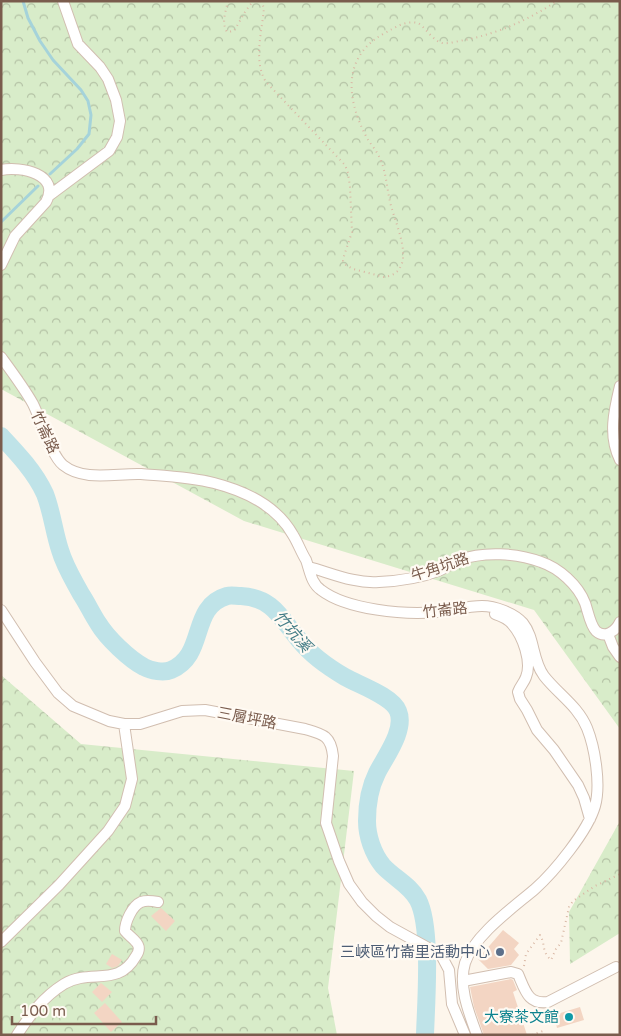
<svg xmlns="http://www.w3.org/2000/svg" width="621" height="1036" viewBox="0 0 621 1036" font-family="'Varela Round','Noto Sans TC',sans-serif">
<defs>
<pattern id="forest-crowns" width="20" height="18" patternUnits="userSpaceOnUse" patternTransform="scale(1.25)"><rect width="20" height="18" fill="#d8ecc9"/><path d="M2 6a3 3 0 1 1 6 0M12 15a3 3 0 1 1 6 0" fill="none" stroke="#b4c2a5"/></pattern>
</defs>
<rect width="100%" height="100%" fill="#fdf6ec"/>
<!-- forest -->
<path fill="url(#forest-crowns)" d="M1,1H620V729L534,610L244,521L1,389Z
M1,675L81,744L354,771L328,988L337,1035H1Z
M620,821V933L570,964L569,912Z"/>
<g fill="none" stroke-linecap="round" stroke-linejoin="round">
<!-- stream -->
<path stroke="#a5d3da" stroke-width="3" d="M23,1L28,18L40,41L53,60L81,90L88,101L91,115L89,134L77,149L50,174
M1,222L38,186"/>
<!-- river -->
<path stroke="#bfe3e8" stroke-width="18" d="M1,436C17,453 35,472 45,494C52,512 54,532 60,550C65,567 73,579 81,594C87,603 92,614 98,623C107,638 129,659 144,667C151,671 164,673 171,670C207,655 189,607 227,596C231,595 236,596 241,596C274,598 281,619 300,641C312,656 328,667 345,677C359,685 392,696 398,711C406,730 385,757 377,773C370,787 367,805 367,821C367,836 373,854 383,866C394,878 410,885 418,900C432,927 426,1002 425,1035"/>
</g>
<!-- building -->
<path fill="#f3d5c3" d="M161,908L175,921L166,931L151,916Z
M503,930L519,943L514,949L519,955L511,965L488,969L478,959Z
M112,954L122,960L118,966L112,968L106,964Z
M511,979L513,980L517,990L513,992L527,1035H484L474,1007L470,987Z
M101,983L112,992L102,1002L92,992Z
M105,1003L122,1022L111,1032L94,1013Z
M580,1007L584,1020L557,1028L554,1015Z"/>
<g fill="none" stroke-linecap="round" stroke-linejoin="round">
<!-- minor casing -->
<g stroke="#d1beb0" stroke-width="12">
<path id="minor" d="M1,170C21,166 61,174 46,202L15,236L1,265
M50,195L109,151L117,137L120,121L116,100L108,79L100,67L78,44L63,1
M1,357C12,372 24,388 33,404C41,420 51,455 63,465C84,482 116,473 141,474C165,476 191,477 214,483C245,491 277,506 293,535C298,543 301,552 306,560C310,571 311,583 321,590C347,610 405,615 437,612C451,611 467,606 482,606C495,606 514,613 523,623C535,638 532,660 544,676C558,694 578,706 587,728C595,748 601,785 595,806C588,831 554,872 535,889C514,907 474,935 465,963C458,986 469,1013 477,1035
M620,386C614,411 608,436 620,460
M309,567C331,573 355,584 379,582C399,581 420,578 438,571C446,568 452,563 459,560C484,551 517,553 541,562C559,568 578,585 585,603C588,611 590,625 596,631C605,639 616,631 620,622
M1,610L35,662L58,693L73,706L109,721L124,724H140L182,711L205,710L305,729C322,734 331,735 333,756L326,823L339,861L349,884L362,902L376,916L390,927L441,955L449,970L452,1004L465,1035
M495,614C501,616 508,619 512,624C523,636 532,662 526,677C524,683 520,686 518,692L520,699L527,710L537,730L554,750L578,785L584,798L590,819
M608,634L613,647L620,657
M1,942L59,885L108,831L125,806L132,779L124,724
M463,981L511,972L518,974C525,990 528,1005 548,1002L616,967
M17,1035C30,1015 43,997 64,984C91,968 118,988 136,956C138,953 140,949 138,945C136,940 129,936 125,931C125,922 132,906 141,902C146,900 153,901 158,902"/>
</g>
<!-- path -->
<path stroke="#d9b8a5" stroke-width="2" stroke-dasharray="1 4" stroke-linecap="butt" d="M228,1C226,11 221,22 227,32L234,31L245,12L253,1
M261,1L264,8C262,32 253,61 266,82L345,165L348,173L350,187L352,232L344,256L343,261L346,265L353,269L384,277L389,276L394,274L399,270L403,261V250C401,233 394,218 390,202C387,188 386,173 381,161C378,152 371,145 367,138C347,101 341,58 383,34C395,28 404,20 418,23C426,28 433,41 442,43C449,44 458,41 465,40C499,33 528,20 557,1
M524,966L526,954L540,935C546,945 541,951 551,960L556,949L561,943L569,907L573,901L595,886L620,874
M532,1035L543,1031"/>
<!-- minor -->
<use href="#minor" stroke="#fff" stroke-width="10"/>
</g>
<!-- markers -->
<circle fill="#5c6f8a" stroke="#fffaf3" stroke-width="2" cx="500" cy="952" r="5"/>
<circle fill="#0f9aa8" stroke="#fffaf3" stroke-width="2" cx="569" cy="1017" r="5"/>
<g text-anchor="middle" stroke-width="4.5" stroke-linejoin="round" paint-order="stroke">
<!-- street labels -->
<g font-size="15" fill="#7a5c4d" stroke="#fffaf3">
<text transform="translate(45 432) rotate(65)" y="5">竹崙路</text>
<text transform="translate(440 567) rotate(-18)" y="5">牛角坑路</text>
<text transform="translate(445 610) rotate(-6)" y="5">竹崙路</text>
<text transform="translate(247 718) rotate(11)" y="5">三層坪路</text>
</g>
<!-- service labels -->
<g font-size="15" fill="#4e5e75" stroke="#fffaf3" text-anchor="end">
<text x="490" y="957">三峽區竹崙里活動中心</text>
</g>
<!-- culture labels -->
<g font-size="15" fill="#0d838f" stroke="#fffaf3" text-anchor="end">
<text x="559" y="1022">大寮茶文館</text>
</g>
<!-- water labels -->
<g font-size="16" font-style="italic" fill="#437c86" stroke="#fffaf3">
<text transform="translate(293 631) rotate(49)" y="6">竹坑溪</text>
</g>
</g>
<!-- border -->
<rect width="621" height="1036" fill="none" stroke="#7a5c4d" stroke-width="5"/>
<!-- scale -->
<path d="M12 1016v8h144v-8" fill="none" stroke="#7a5c4d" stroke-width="2.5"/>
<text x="20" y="1016" font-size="15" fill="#7a5c4d" stroke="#fffaf3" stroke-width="4" paint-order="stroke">100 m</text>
</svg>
